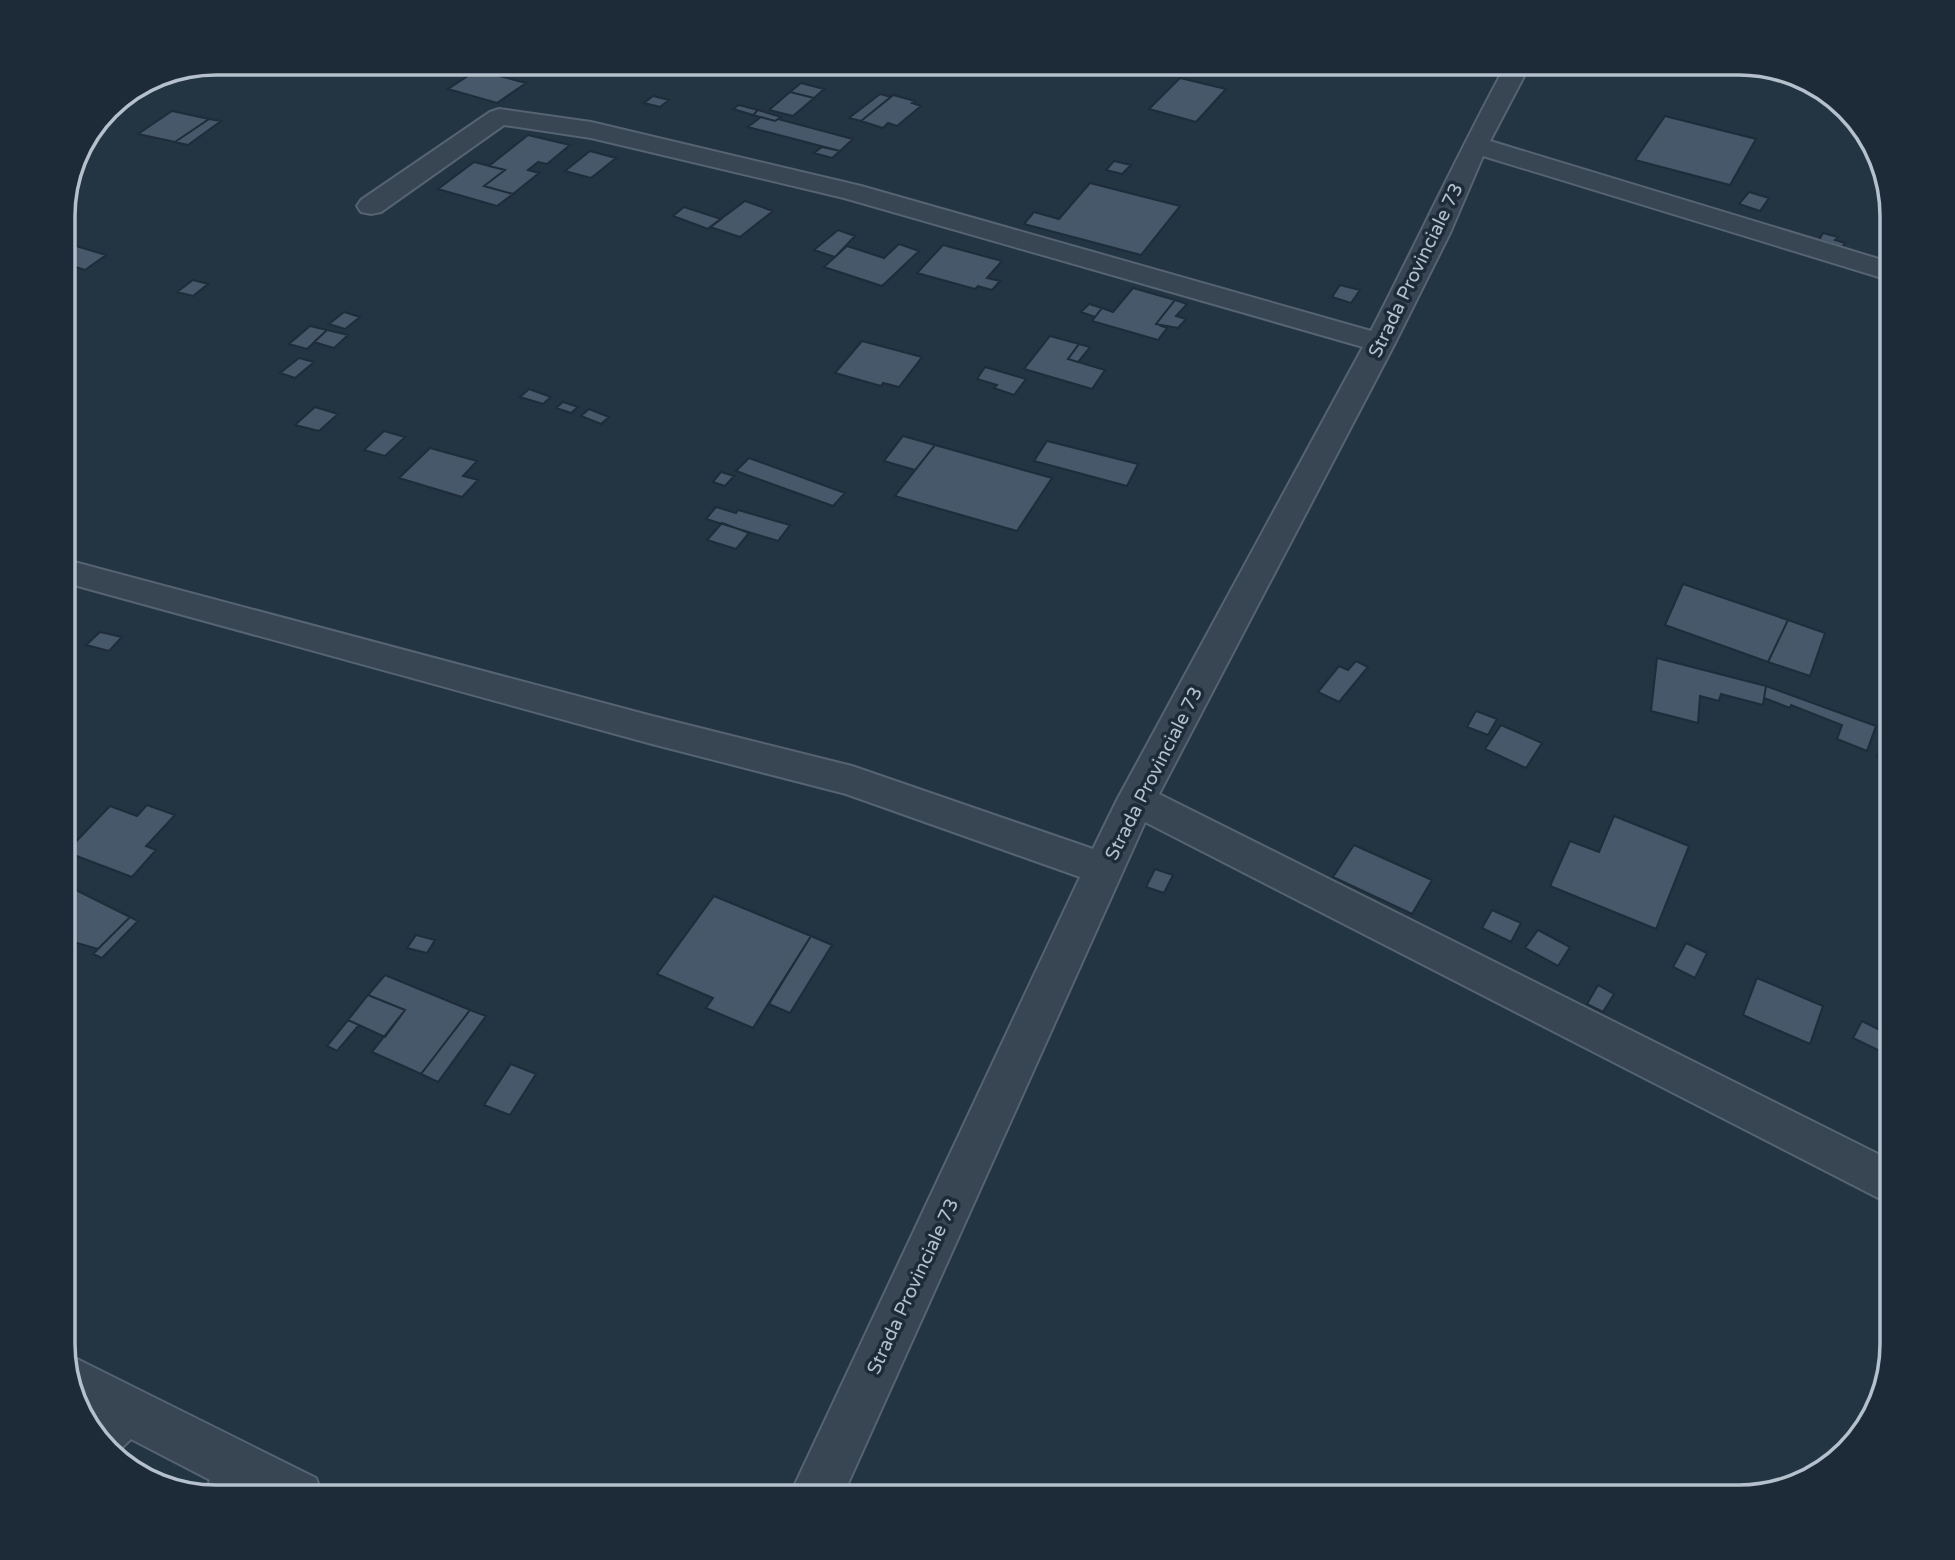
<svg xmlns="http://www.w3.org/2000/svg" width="1955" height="1560" viewBox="0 0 1955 1560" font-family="'Varela Round',sans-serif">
<rect width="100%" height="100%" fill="#233443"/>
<!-- building -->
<path fill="#47586a" stroke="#1f2c3a" stroke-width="2" d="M973,63H1018L1003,75L970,65Z
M477,70L526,83L497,103L448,89Z
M1180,78L1226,89L1196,122L1149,109Z
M801,83L824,89L814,98L790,92Z
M790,92L814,98L793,116L769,110Z
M880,94L891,97L861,121L849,118Z
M893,95L915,101L912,103L921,106L897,126L888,123L883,128L861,121Z
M653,96L669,100L660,107L644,103Z
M739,105L758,110L753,115L733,109Z
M758,110L781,117L775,121L753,115Z
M172,111L209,119L175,142L138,134Z
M1665,116L1756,139L1730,185L1635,160Z
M761,117L775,121L778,119L853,139L840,151L748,127Z
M209,119L221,121L188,145L175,142Z
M528,135L570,145L547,164L538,162L528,170L539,173L513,194L484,186L505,170L489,166Z
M822,147L840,151L832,158L814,153Z
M590,151L616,158L591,178L565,171Z
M1114,161L1131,165L1122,174L1106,170Z
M474,162L505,170L484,186L513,194L497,206L438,189Z
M1090,183L1180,206L1141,255L1024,224L1034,212L1059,219Z
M1749,192L1769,198L1760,211L1739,204Z
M745,201L773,211L740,237L710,227Z
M684,207L721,219L708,229L673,216Z
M838,230L855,236L835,257L814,250Z
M1823,233L1838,237L1835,240L1845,243L1842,247L1819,240Z
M63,242L106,255L85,270L63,263Z
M899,244L919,251L882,286L824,267L847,246L884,258Z
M943,245L1002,261L987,278L1000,281L992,290L978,286L975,289L917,273Z
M193,280L208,284L193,296L177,292Z
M1340,285L1360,290L1351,303L1332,297Z
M1133,288L1175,300L1156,324L1167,328L1158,340L1092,321L1102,308L1113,312Z
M1175,300L1187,304L1176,316L1186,319L1178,328L1156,324Z
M1089,304L1102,308L1095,317L1081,312Z
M344,312L360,317L345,329L329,324Z
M310,326L327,330L307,349L289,344Z
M327,330L348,335L334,348L314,342Z
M1050,336L1079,344L1068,359L1105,370L1092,389L1024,369Z
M862,341L922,357L899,387L883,383L881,386L835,373Z
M1079,344L1090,347L1078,362L1068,359Z
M299,358L314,362L295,378L280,373Z
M985,367L1026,379L1014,395L994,388L997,385L977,379Z
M529,389L551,397L543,404L520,397Z
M563,402L578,407L571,413L556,408Z
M315,407L338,414L319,431L295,425Z
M589,409L609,417L601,424L581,416Z
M384,431L405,437L385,456L364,450Z
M903,436L935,445L915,470L884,461Z
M1047,441L1138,464L1127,486L1034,461Z
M935,445L1052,478L1017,531L895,496Z
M430,448L477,461L463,476L478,480L462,497L399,478Z
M749,458L845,493L833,506L736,471Z
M721,472L734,476L725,486L713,482Z
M716,507L736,513L738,510L790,525L778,541L706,519Z
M722,523L749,533L736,549L707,540Z
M1683,584L1788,620L1768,662L1665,625Z
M1788,620L1825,633L1810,676L1768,662Z
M100,632L122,637L109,651L86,645Z
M1657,658L1766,686L1763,705L1721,694L1719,701L1700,696L1698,723L1651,711Z
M1356,661L1368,667L1339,702L1318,692L1339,666L1348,670Z
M1766,686L1876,726L1867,751L1837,739L1842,725L1791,705L1790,708L1764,698Z
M1476,711L1497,719L1488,735L1467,727Z
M1501,725L1542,743L1526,768L1485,749Z
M1882,745L1892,748V763L1877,757Z
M147,805L175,815L146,846L156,850L132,877L66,852L110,806L137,816Z
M1614,816L1689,846L1656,929L1550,886L1570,841L1599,852Z
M1354,845L1432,880L1412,914L1333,877Z
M1155,869L1173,875L1164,893L1146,887Z
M72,888L130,917L98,949L63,939V897Z
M714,896L811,936L753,1028L706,1008L713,998L657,974Z
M1492,910L1521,923L1511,942L1482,928Z
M130,917L138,921L102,958L93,954Z
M1538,930L1570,947L1558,966L1525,948Z
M416,935L435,940L427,953L407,948Z
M811,936L832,945L790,1013L769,1004Z
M1686,943L1707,953L1695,978L1673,967Z
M385,975L470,1010L421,1074L372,1052L405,1010L368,995Z
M1757,978L1823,1006L1810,1044L1743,1015Z
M1598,985L1614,994L1603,1012L1587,1004Z
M368,995L405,1010L385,1037L348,1020Z
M470,1010L486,1016L438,1082L421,1074Z
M348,1020L359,1025L337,1051L327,1046Z
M1862,1021L1890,1035L1882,1052L1853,1038Z
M511,1064L536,1074L510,1115L484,1105Z"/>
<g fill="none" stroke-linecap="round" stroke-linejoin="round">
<!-- minor casing -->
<g stroke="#566370" stroke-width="4">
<path id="minor" d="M1507,63H1531L1490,141L1892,263V281L1483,156L1450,233L1395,343L1159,794L1892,1161V1205L1145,822L842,1497H789L1080,877L846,794L652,744L63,582V559L652,716L852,766L1093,849L1117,800L1363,347L844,198L591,138L504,125L381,212L371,214L361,212L357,206L361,200L490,112L499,109L591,122L861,186L1371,331C1417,242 1459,151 1507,63Z
M71,1356L316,1478L323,1497H216L205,1495L210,1480L131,1439L113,1456L79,1411L65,1359Z"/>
</g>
<!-- minor -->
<use href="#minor" fill="#384553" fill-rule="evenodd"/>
</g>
<g text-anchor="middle" stroke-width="7" stroke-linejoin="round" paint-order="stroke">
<!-- street labels -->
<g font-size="19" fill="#b5c0cd" stroke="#1d2a38">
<text transform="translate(1415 270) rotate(-64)" y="7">Strada Provinciale 73</text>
<text transform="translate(1153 773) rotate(-63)" y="7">Strada Provinciale 73</text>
<text transform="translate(912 1286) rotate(-65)" y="7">Strada Provinciale 73</text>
</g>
</g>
<!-- crop -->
<path d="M0 0H1955V1560H0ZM216 75H1739A141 141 0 0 1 1880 216V1344A141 141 0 0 1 1739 1485H216A141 141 0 0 1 75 1344V216A141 141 0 0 1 216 75Z" fill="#1d2a38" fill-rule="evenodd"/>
<path fill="none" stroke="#b5c0cd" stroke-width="3.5" d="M216 75H1739A141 141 0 0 1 1880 216V1344A141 141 0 0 1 1739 1485H216A141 141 0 0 1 75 1344V216A141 141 0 0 1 216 75Z"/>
</svg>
